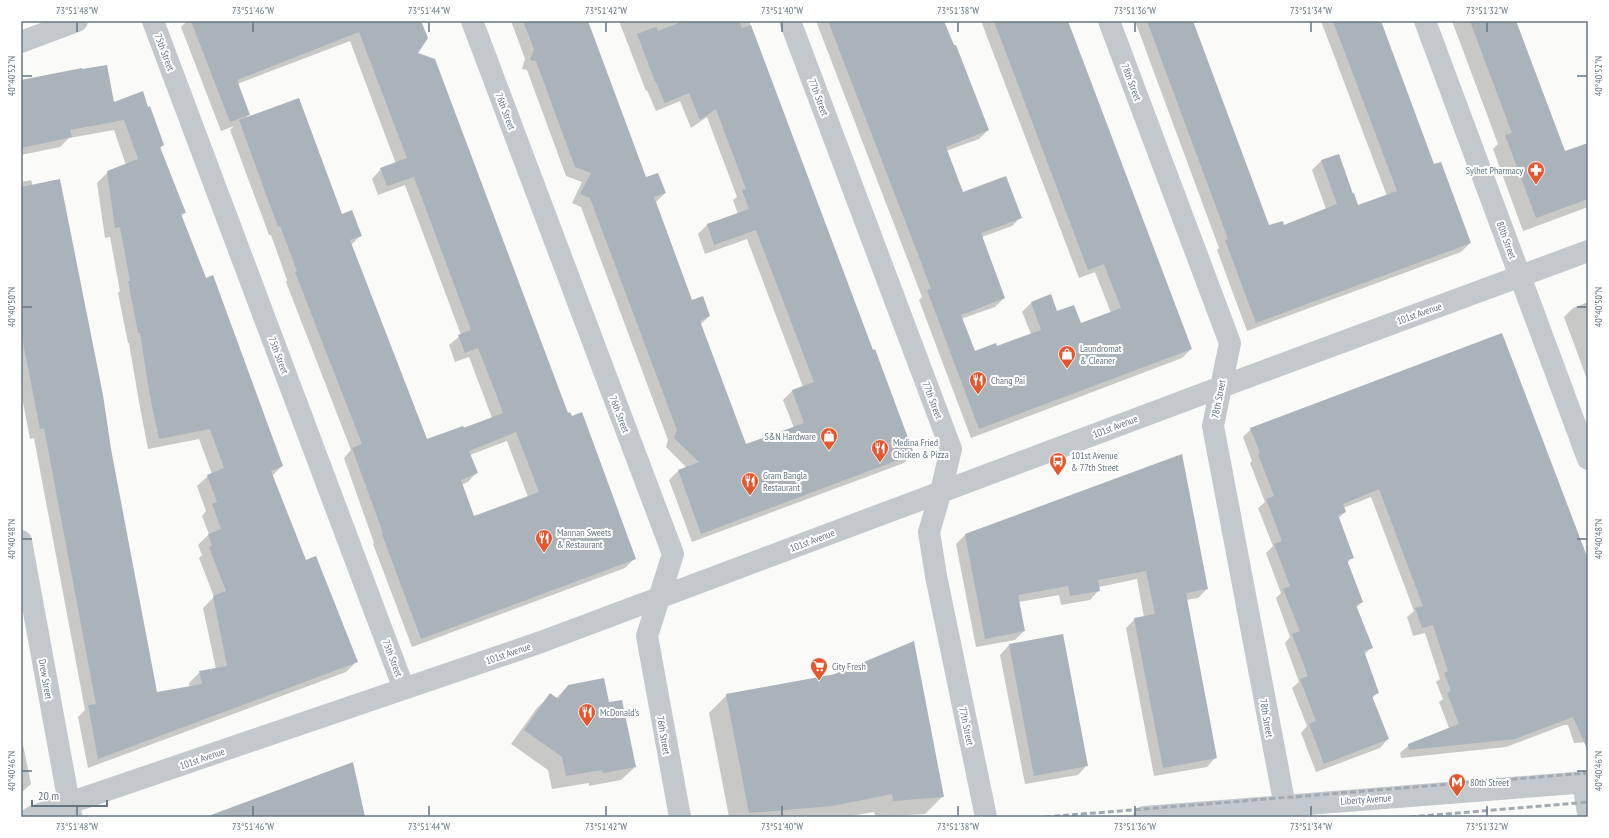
<svg xmlns="http://www.w3.org/2000/svg" width="1609" height="838" viewBox="0 0 1609 838" font-family="'PT Sans Narrow',sans-serif">
<rect width="100%" height="100%" fill="#fafaf8"/>
<!-- shadow -->
<path fill="#0003" fill-rule="evenodd" d="M187,21H420L416,54L568,414L635,558L625,568L412,647L373,544L374,543L344,458L351,450L286,282L287,280L271,235H269L230,130L234,126L221,131L181,27ZM350,41L396,164L381,169L372,179L378,195L405,185L461,335L449,345L455,362L469,357L492,418L427,440L351,245L360,236L342,215L245,119L249,114L237,84ZM507,441L528,497L473,518L461,485L468,482L477,472L470,455Z
M511,21H586L646,178L665,193L656,202L692,301L709,316L700,325L745,445L794,428L783,400L792,391L803,387L747,239L705,254L698,234L707,225L738,214L733,200L737,197L707,117L691,128L680,101L656,111L647,90L646,91L619,21H749L843,274L913,454L904,463L692,542L669,480L678,471L687,468L666,447L668,440L581,207L572,203L582,182L566,176L527,70L522,69L525,59Z
M816,21H943L988,130L979,139L946,151L962,194L1021,217L1012,226L982,237L1004,298L995,307L961,319L974,353L996,347L1031,334L1022,312L1031,303L1050,295L1057,313L1080,324L1111,313L1095,272L1079,278L981,21H1067L1191,349L1182,358L971,438L919,300L922,297L912,271Z
M1135,21H1192L1268,226H1283L1326,209L1312,170L1321,161L1338,155L1352,195L1358,206L1387,196L1321,21H1380L1433,165L1470,243L1461,252L1247,331L1217,250L1219,248Z
M1452,21H1516L1565,152L1588,144V207L1523,231L1493,149L1498,144Z
M21,81L113,103L163,145L160,148L185,212L181,216L282,466L272,476L305,562L356,662L346,672L88,768L78,717L85,710L34,438L30,439L21,392V182L31,180L110,449L156,694L190,687L189,683L200,672L216,669L203,608L214,597L199,558L202,555L198,545L209,534L202,516L206,511L197,486L208,476L212,474L199,439L148,449L139,402L129,343H128L118,293L120,291L110,237L105,238L97,183L108,172L126,165L114,130L69,138L60,147L21,155Z
M1588,302V382L1564,317L1573,308Z
M1251,429L1588,564V742L1574,743L1568,725H1564L1506,747L1401,758L1400,753L1409,745L1449,728L1439,702L1443,699L1436,682L1440,679L1425,633L1413,636L1407,617L1414,611L1371,497L1343,508L1345,512L1338,519L1353,557L1347,563L1362,602L1356,608L1372,647L1364,655L1378,692L1372,698L1388,739L1380,748L1316,772L1301,733L1307,726L1292,688L1299,682L1285,643L1290,637L1276,598L1281,593L1266,553L1273,546L1258,508L1265,502L1250,463L1252,461L1243,437Z
M1181,455L1207,589L1198,598L1186,600L1216,757L1207,767L1154,776L1126,628L1135,619L1144,617L1137,579L1099,587V590L1090,600L1061,605L1059,595L1019,602L1024,631L1015,640L976,647L956,544L966,534Z
M1009,645L1087,765L1078,775L1025,784L1000,655Z
M568,686L608,703L635,767L621,780L589,786V783L552,789L548,770L511,744L537,708L551,694L556,698Z
M727,695L943,796L925,814L876,817L874,812L845,817H729L709,713Z
M21,735L31,784L21,793Z"/>
<!-- building -->
<path fill="#aab3b9" fill-rule="evenodd" d="M191,21H421L428,38L418,53L435,59L568,413L570,412L572,416L582,412L636,559L421,639L382,534L383,533L352,448L362,444L295,272L297,271L280,226L278,227L239,120L299,98L342,214L352,210L362,236L350,240L427,439L463,426L464,428L503,413L495,391L478,348L465,353L458,335L471,330L414,177L387,186L380,168L407,158L359,32L237,80L250,115L230,122ZM516,432L539,492L474,516L461,480L478,473L469,451Z
M523,21H588L646,177L658,173L666,193L654,197L692,300L703,296L710,316L700,321L746,444L804,423L792,390L814,382L756,230L714,245L707,224L749,209L742,190L746,189L716,109L700,120L689,93L665,103L656,82H655L637,34L656,27L658,31L684,21H739L742,28L751,25L873,350L875,349L914,454L701,534L678,470L699,462L674,438L677,430L590,198L580,194L591,173L575,167L536,61L530,60L534,49Z
M828,21H944L954,45H956L989,130L946,147L963,192L1006,176L1022,218L981,233L1005,298L961,315L975,351L996,343L997,346L1041,330L1031,302L1051,294L1057,311L1074,305L1081,323L1121,308L1104,264L1088,270L994,21H1068L1192,349L979,429L927,290L931,289L921,262Z
M1147,21H1193L1269,225L1283,221L1284,225L1337,204L1321,160L1339,154L1353,194L1354,193L1358,205L1397,191L1333,21H1381L1434,164L1441,162L1471,243L1256,323L1225,240L1228,239Z
M1470,21H1516L1565,151L1588,143V199L1536,218L1505,135L1512,133Z
M107,65L114,102L143,91L148,107L150,106L164,145L160,147L186,213L181,214L206,278L213,275L283,466L271,471L306,560L316,556L358,662L98,759L88,705L96,704L44,428L40,429L21,332V187L60,179L103,395L111,449L157,692L202,684L199,671L227,666L213,596L226,591L209,547L212,546L208,534L221,529L212,504L217,502L207,475L224,468L210,429L159,439L149,391L140,333H138L128,281H130L120,227L115,228L107,171L138,159L124,120L70,130L72,137L21,148V80L82,68V69Z
M1502,333L1588,559V751L1573,717L1515,739L1409,750L1408,744L1459,724L1447,693L1451,691L1444,673L1448,671L1433,625L1422,628L1415,608L1423,606L1379,489L1343,504L1346,512L1338,515L1354,558L1347,560L1363,602L1356,605L1373,648L1364,651L1379,693L1372,696L1389,739L1324,764L1309,724L1316,721L1300,679L1308,676L1292,634L1300,631L1283,589L1290,586L1274,544L1282,541L1266,499L1274,496L1258,454L1260,453L1250,428Z
M1182,454L1208,589L1186,593L1217,758L1163,768L1134,618L1155,614L1146,571L1098,580L1100,591L1070,596L1068,586L1018,595L1025,631L985,639L965,534Z
M1063,634L1088,766L1034,776L1009,644Z
M914,641L944,797L893,801L892,794L832,806L749,813L726,694L835,674Z
M604,678L609,702L622,700L636,767L603,773L602,770L566,776L562,757L524,730L550,693L558,699L568,685Z
M353,762L365,817H212L211,815Z"/>
<g fill="none" stroke-linecap="round" stroke-linejoin="round">
<!-- pedestrian -->
<path stroke="#c3c8cc" stroke-width="21" d="M69,803L72,817"/>
<!-- minor -->
<path stroke="#c3c8cc" stroke-width="22" d="M153,21L404,689
M472,21L673,554L647,636L680,817
M790,21L951,449L941,491L929,532L936,576L986,817
M1109,21L1230,343L1213,426L1287,817
M1425,21L1588,459
M21,42L77,21
M21,541L69,803
M1583,782L1588,813
M32,817L69,803L541,642L1221,387L1588,251"/>
<!-- tertiary -->
<path stroke="#c3c8cc" stroke-width="22" d="M1144,817L1588,782"/>
<!-- rail -->
<path stroke="#a2aab0" stroke-width="3" stroke-dasharray="6 3" stroke-linecap="butt" d="M1045,817L1588,773
M1410,817L1588,802"/>
</g>
<!-- ticks -->
<path fill="none" stroke="#657683" stroke-width="1.5" d="M77,22V32M253,22V32M429,22V32M606,22V32M782,22V32M958,22V32M1135,22V32M1311,22V32M1487,22V32M22,76H32M1577,76H1587M22,307H32M1577,307H1587M22,539H32M1577,539H1587M22,771H32M1577,771H1587M77,806V816M253,806V816M429,806V816M606,806V816M782,806V816M958,806V816M1135,806V816M1311,806V816M1487,806V816"/>
<!-- icons -->
<defs>
<g id="pharmacy-pin" transform="scale(0.9)"><path d="M0 17L-7.5 6A9.5 9.5 0 1 1 7.5 6Z" fill="#e4572e" stroke="#fff"/><path d="M-2-6h4v4h4v4h-4v4h-4v-4h-4v-4h4Z" fill="#fff"/></g>
<g id="shop-pin" transform="scale(0.9)"><path d="M0 17L-7.5 6A9.5 9.5 0 1 1 7.5 6Z" fill="#e4572e" stroke="#fff"/><path d="M-5-2.5h2.3a2.7 3.5 0 0 1 5.4 0H5L5.5 6h-11ZM-1.5-2.5h3a1.5 2.3 0 0 0-3 0Z" fill="#fff"/></g>
<g id="restaurant-pin" transform="scale(0.9)"><path d="M0 17L-7.5 6A9.5 9.5 0 1 1 7.5 6Z" fill="#e4572e" stroke="#fff"/><path d="M-5-6h1v4h1v-4h1v4h1v-4h1v5L-1.5 .5V6h-2V.5L-5-1ZM5-6V6H3V1.5H1.5Q1.5-4 5-6Z" fill="#fff"/></g>
<g id="bus-pin" transform="scale(0.9)"><path d="M0 17L-7.5 6A9.5 9.5 0 1 1 7.5 6Z" fill="#e4572e" stroke="#fff"/><path d="M-5-6H5V4H4V6H2V4H-2V6H-4V4H-5ZM-3.5-4V0h7V-4ZM-3.5 1.2v1.5H-2V1.2ZM2 1.2v1.5H3.5V1.2Z" fill="#fff"/></g>
<g id="supermarket-pin" transform="scale(0.9)"><path d="M0 17L-7.5 6A9.5 9.5 0 1 1 7.5 6Z" fill="#e4572e" stroke="#fff"/><path d="M-6-5.5h2.5l.6 2H6L4.5 2H-2.5L-4.4-4H-6ZM-1.5 3.2a1.3 1.3 0 1 0 .1 0ZM3 3.2a1.3 1.3 0 1 0 .1 0Z" fill="#fff"/></g>
<g id="metro-pin" transform="scale(0.9)"><path d="M0 17L-7.5 6A9.5 9.5 0 1 1 7.5 6Z" fill="#e4572e" stroke="#fff"/><path d="M-5.5 5V-5H-3L0 0L3-5H5.5V5H3V-.5L0 4L-3-.5V5Z" fill="#fff"/></g>
</defs>
<g fill-rule="evenodd">
<use href="#pharmacy-pin" x="1536" y="170"/>
<use href="#shop-pin" x="1067" y="354"/>
<use href="#restaurant-pin" x="978" y="380"/>
<use href="#shop-pin" x="829" y="436"/>
<use href="#restaurant-pin" x="880" y="448"/>
<use href="#bus-pin" x="1058" y="461"/>
<use href="#restaurant-pin" x="750" y="481"/>
<use href="#restaurant-pin" x="544" y="538"/>
<use href="#supermarket-pin" x="819" y="666"/>
<use href="#restaurant-pin" x="587" y="712"/>
<use href="#metro-pin" x="1457" y="782"/>
</g>
<g text-anchor="middle" stroke-width="4" stroke-linejoin="round" paint-order="stroke">
<!-- street labels -->
<g font-size="10" fill="#657683" stroke="#fff">
<text transform="translate(165 52) rotate(69)" y="4">75th Street</text>
<text transform="translate(1132 82) rotate(69)" y="4">78th Street</text>
<text transform="translate(819 97) rotate(69)" y="4">77th Street</text>
<text transform="translate(506 111) rotate(69)" y="4">76th Street</text>
<text transform="translate(1507 240) rotate(70)" y="4">80th Street</text>
<text transform="translate(1419 313) rotate(-20)" y="4">101st Avenue</text>
<text transform="translate(279 355) rotate(69)" y="4">75th Street</text>
<text transform="translate(1218 399) rotate(-79)" y="4">78th Street</text>
<text transform="translate(933 400) rotate(69)" y="4">77th Street</text>
<text transform="translate(620 414) rotate(69)" y="4">76th Street</text>
<text transform="translate(1115 426) rotate(-21)" y="4">101st Avenue</text>
<text transform="translate(812 540) rotate(-21)" y="4">101st Avenue</text>
<text transform="translate(508 653) rotate(-19)" y="4">101st Avenue</text>
<text transform="translate(393 658) rotate(69)" y="4">75th Street</text>
<text transform="translate(46 679) rotate(80)" y="4">Drew Street</text>
<text transform="translate(1267 718) rotate(80)" y="4">78th Street</text>
<text transform="translate(967 726) rotate(78)" y="4">77th Street</text>
<text transform="translate(664 735) rotate(80)" y="4">76th Street</text>
<text transform="translate(202 758) rotate(-19)" y="4">101st Avenue</text>
<text transform="translate(1366 799) rotate(-4)" y="4">Liberty Avenue</text>
</g>
<!-- poi labels -->
<g font-size="10" fill="#657683" stroke="#fff" text-anchor="start">
<text x="1523" y="174" text-anchor="end">Sylhet Pharmacy</text>
<text x="1080" y="352">Laundromat<tspan x="1080" dy="12">&amp; Cleaner</tspan></text>
<text x="991" y="384">Chang Pai</text>
<text x="816" y="440" text-anchor="end">S&amp;N Hardware</text>
<text x="893" y="446">Medina Fried<tspan x="893" dy="12">Chicken &amp; Pizza</tspan></text>
<text x="1071" y="459">101st Avenue<tspan x="1071" dy="12">&amp; 77th Street</tspan></text>
<text x="763" y="479">Gram Bangla<tspan x="763" dy="12">Restaurant</tspan></text>
<text x="557" y="536">Mannan Sweets<tspan x="557" dy="12">&amp; Restaurant</tspan></text>
<text x="832" y="670">City Fresh</text>
<text x="600" y="716">McDonald's</text>
<text x="1470" y="786">80th Street</text>
</g>
</g>
<!-- border -->
<rect width="1609" height="838" fill="none" stroke="#ffffff" stroke-width="44"/>
<!-- scale -->
<path d="M32 800v6h75v-6" fill="none" stroke="#657683" stroke-width="2"/>
<text x="38" y="800" font-size="12" fill="#657683" stroke="#ffffff" stroke-width="3" paint-order="stroke">20 m</text>
<rect x="22" y="22" width="1565" height="794" fill="none" stroke="#657683" stroke-width="1.5"/>
<g font-size="10" text-anchor="middle" fill="#657683">
<text x="77" y="14">73°51'48"W</text>
<text x="253" y="14">73°51'46"W</text>
<text x="429" y="14">73°51'44"W</text>
<text x="606" y="14">73°51'42"W</text>
<text x="782" y="14">73°51'40"W</text>
<text x="958" y="14">73°51'38"W</text>
<text x="1135" y="14">73°51'36"W</text>
<text x="1311" y="14">73°51'34"W</text>
<text x="1487" y="14">73°51'32"W</text>
<text transform="translate(11 76) rotate(-90)" y="4">40°40'52"N</text>
<text transform="translate(1598 76) rotate(-90)" y="4">40°40'52"N</text>
<text transform="translate(11 307) rotate(-90)" y="4">40°40'50"N</text>
<text transform="translate(1598 307) rotate(-90)" y="4">40°40'50"N</text>
<text transform="translate(11 539) rotate(-90)" y="4">40°40'48"N</text>
<text transform="translate(1598 539) rotate(-90)" y="4">40°40'48"N</text>
<text transform="translate(11 771) rotate(-90)" y="4">40°40'46"N</text>
<text transform="translate(1598 771) rotate(-90)" y="4">40°40'46"N</text>
<text x="77" y="830">73°51'48"W</text>
<text x="253" y="830">73°51'46"W</text>
<text x="429" y="830">73°51'44"W</text>
<text x="606" y="830">73°51'42"W</text>
<text x="782" y="830">73°51'40"W</text>
<text x="958" y="830">73°51'38"W</text>
<text x="1135" y="830">73°51'36"W</text>
<text x="1311" y="830">73°51'34"W</text>
<text x="1487" y="830">73°51'32"W</text>
</g>
</svg>
